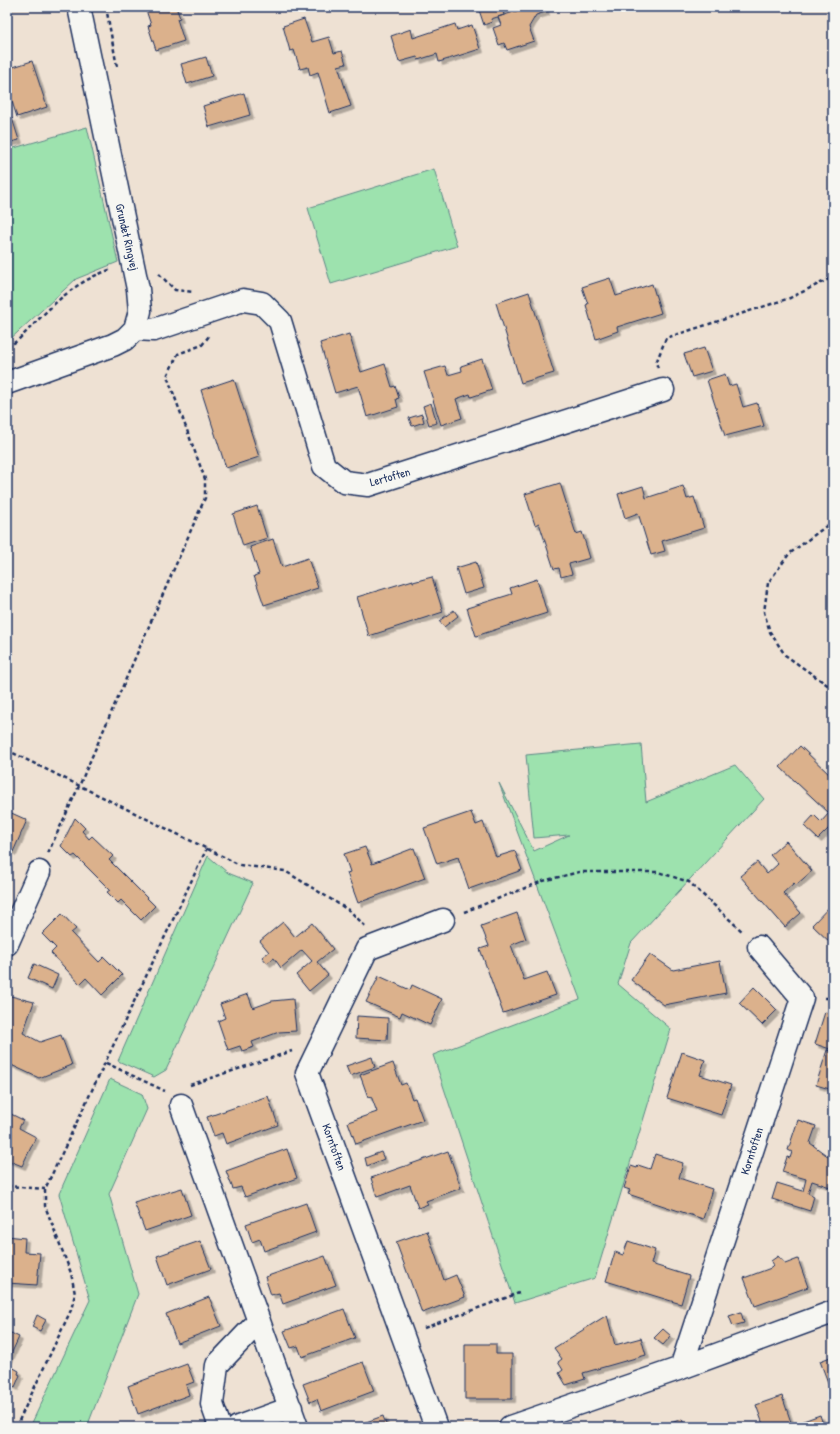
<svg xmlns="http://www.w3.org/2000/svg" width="840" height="1434" viewBox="0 0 840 1434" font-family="'Patrick Hand',sans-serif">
<defs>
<filter id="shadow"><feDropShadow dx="3.5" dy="3.5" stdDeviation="0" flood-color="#0004"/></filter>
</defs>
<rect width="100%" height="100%" fill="#eee1d3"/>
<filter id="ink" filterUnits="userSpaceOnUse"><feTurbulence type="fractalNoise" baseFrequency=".025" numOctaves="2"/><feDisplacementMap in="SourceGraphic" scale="8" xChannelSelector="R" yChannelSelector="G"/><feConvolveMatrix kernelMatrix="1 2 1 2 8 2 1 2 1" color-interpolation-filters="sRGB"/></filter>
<g filter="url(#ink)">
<!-- green -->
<path fill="#9de2ae" stroke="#5c8886" d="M87,127L118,262L76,279L7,342V150Z
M434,169L457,246L331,284L308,208Z
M641,744L646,802L735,765L764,799L631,943L618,984L671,1029L595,1278L515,1303L433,1055L580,999L499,783L534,851L569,835L534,838L526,755Z
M208,856L228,873L253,883L166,1070L154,1077L118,1061Z
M110,1079L142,1094L147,1109L109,1194L138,1294L87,1427H30L90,1300L59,1194Z"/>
<!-- building -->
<path fill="#dbb18c" stroke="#1b2f5e" filter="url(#shadow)" d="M145,7H176L180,18L177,19L184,41L156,50L148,26L151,25Z
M478,7H502L504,15L491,19L492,22L484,25Z
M522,7H545L546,12L536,15L529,27L534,41L507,50L504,43L499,45L493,28L501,25L498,17L523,9Z
M304,19L312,42L329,37L334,53L342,51L346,64L338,66L351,106L330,113L318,72L310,75L308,67L300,69L294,50L290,51L283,26Z
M455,24L457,30L472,25L480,49L439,62L437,54L418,60L417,57L399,62L391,36L411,29L413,38Z
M206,57L212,76L187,84L181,64Z
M32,61L47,107L17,117L7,86V69Z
M244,93L250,115L209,127L203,106Z
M12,118L19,140L7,143V119Z
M610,278L616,296L652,284L661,313L617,327L618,331L596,339L586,305L588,304L582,287Z
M529,292L554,373L521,383L496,303Z
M349,334L361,372L385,364L392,387L395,386L399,398L396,399L398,407L367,417L358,386L335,393L320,343Z
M704,348L712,371L692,377L684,354Z
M482,359L492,390L471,397L470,394L456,399L462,418L441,425L424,372L445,366L448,375L462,371L461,366Z
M725,374L729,386L736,384L743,407L757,403L764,426L725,436L707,380Z
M234,379L259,457L226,468L201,390Z
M431,403L437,423L429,425L423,406Z
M422,414L424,422L412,426L409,418Z
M560,483L576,534L582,532L590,558L569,564L572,574L561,577L559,568L554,569L539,523L535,525L525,494Z
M643,486L646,498L683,486L687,499L694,497L704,528L662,541L665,551L651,555L638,513L625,518L618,494Z
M257,506L267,538L243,546L233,514Z
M273,539L282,567L308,558L318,588L264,605L254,576L259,574L250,547Z
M476,562L484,588L464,594L456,568Z
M432,577L443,612L369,636L357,597L413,580V582Z
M537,579L547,613L476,636L467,608L512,594L510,588Z
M454,610L458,616L444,627L439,621Z
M800,746L833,778V824L818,839L804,826L814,815L821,822L829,813L780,767Z
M7,811L27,820L13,852L7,849Z
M471,812L476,825L483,822L496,857L515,851L522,870L469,889L458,857L437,864L424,828Z
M75,818L85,828L82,831L89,839L92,836L113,856L109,860L155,906L141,920L121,900L118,903L107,892L110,890L75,855L72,857L61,846Z
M786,841L812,871L796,885L794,883L783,893L801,913L785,927L740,876L757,862L767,874L778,864L770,855Z
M365,847L372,864L414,848L425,878L358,903L347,873L350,872L344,854Z
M833,903V945L812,925Z
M517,913L526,939L511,945L524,980L547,972L556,995L503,1013L480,949L489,946L481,926Z
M62,914L76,929L71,933L99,962L104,957L122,975L102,995L86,978L80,984L51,953L56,948L42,934Z
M283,922L295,937L312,923L333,949L317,962L328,975L309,991L296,975L312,961L302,950L281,968L274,958L267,963L262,957L269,952L260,941Z
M650,954L673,970L720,961L726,993L664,1005L631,980Z
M34,964L58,975L52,989L28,978Z
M379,976L410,990L412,985L442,999L430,1025L402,1012L400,1017L366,1002Z
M754,987L777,1010L762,1025L739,1003Z
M248,994L253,1008L272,1001L293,999L296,1031L279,1032L252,1042L254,1047L242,1051L240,1046L228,1050L218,1021L225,1018L220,1004Z
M7,995L34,1002L23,1033L40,1042L61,1035L72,1065L39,1078L7,1063Z
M825,1012L833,1015V1050L815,1044Z
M357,1016L388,1018L387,1040L356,1038Z
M827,1050L833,1052V1090L816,1085Z
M682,1052L705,1060L700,1075L731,1085L721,1115L667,1098Z
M372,1057L375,1067L350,1076L346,1066Z
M393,1063L401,1085L406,1083L412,1099L415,1098L423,1120L356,1144L348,1122L377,1112L371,1096L368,1097L360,1075Z
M268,1096L278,1125L226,1144L222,1133L214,1136L207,1117Z
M7,1112L23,1120L19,1128L36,1137L22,1166L7,1160Z
M798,1120L816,1126L810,1143L833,1160V1188L812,1181L808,1193L814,1196L810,1211L772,1199L777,1183L803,1191L806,1179L782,1172L787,1157L790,1158L792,1152L788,1150Z
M287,1149L297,1178L245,1197L241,1187L233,1189L226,1171Z
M448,1151L461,1188L426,1201L428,1204L418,1208L410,1185L377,1197L371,1178Z
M381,1152L384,1159L367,1166L365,1158Z
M655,1154L683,1163L679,1178L712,1189L703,1219L628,1194L630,1190L624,1188L631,1166L637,1168L638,1165L650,1169Z
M182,1188L191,1215L145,1231L134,1202Z
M306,1203L316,1232L264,1251L260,1239L252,1242L246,1224Z
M427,1231L444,1280L456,1275L465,1297L422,1313L396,1242Z
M7,1236L25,1238L24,1252L40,1253L37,1285L7,1283Z
M200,1241L211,1269L167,1285L157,1256Z
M628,1241L655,1250L651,1264L689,1276L681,1304L606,1281L615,1252L623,1255Z
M325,1256L336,1285L283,1304L279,1293L271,1295L265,1277Z
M778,1256L785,1264L798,1259L808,1287L755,1306L744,1278L771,1268L773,1266L771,1261Z
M209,1297L221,1326L177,1343L166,1314Z
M344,1309L355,1338L302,1357L298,1346L291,1348L284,1331Z
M741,1312L744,1323L733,1326L729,1316Z
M37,1315L46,1320L40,1331L32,1327Z
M607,1315L615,1345L641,1338L646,1355L583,1373L585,1379L566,1385L559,1373L563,1370L558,1362L562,1359L554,1348Z
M663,1329L671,1336L663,1345L654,1338Z
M7,1331L19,1337L7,1363Z
M465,1344H496V1354H512V1399H465Z
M833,1356V1396L820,1361Z
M363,1362L374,1391L321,1411L317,1399L310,1402L303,1384Z
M187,1364L194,1382L186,1385L189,1395L138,1414L128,1386Z
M10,1366L19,1371L18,1374L20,1375L15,1387L7,1383V1369H9Z
M782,1396L792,1425L820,1415L824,1427H764L756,1405Z
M383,1416L387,1427H352Z
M682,1419L685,1427H660Z"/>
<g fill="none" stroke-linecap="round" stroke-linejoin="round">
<!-- minor casing -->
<g stroke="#1b2f5e" stroke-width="25">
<path id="minor" d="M135,329L154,330L243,300L262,303L280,321L324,466L344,482L368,485L663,390
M7,383L113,345L125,339L135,329L140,311L138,289L79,7
M7,944L39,872
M181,1105L297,1427
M681,1368L802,998L759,947
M220,1427L212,1404L217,1365L259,1321
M238,1427L291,1408
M436,1427L307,1073L367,949L443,920
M510,1427L681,1368L833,1312"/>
</g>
<!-- path -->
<path stroke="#1b2f5e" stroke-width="2.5" stroke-dasharray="4 3" stroke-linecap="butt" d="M106,7L117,67
M159,274L175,290L193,292
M7,347L17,341C49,310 68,284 112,269
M658,368L656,363L666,338L790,298L833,277
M833,521L789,554L768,583L764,612L770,632L785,655L833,689
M7,750L240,865L285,871L350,911L365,926
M48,853L80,784L205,498V479L167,376L178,354L202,345L209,336
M464,912L543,881L579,872H658L689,882L743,932
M825,998H833
M106,1063L165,1091
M190,1085L292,1051
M7,1186L45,1189
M424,1328L519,1293
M16,1427L71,1310L75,1294L71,1273L45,1206V1189L207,848"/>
<!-- minor -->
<use href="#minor" stroke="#f6f6f2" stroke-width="22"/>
</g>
</g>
<g text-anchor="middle" stroke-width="3" stroke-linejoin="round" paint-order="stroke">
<!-- street labels -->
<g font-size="12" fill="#1b2f5e" stroke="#f6f6f2">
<text transform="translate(127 237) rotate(77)" y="4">Grundet Ringvej</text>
<text transform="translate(390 477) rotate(-16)" y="4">Lertoften</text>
<text transform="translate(334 1147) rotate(70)" y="4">Korntoften</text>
<text transform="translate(752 1151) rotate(-72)" y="4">Korntoften</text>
</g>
</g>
<!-- margin -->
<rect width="840" height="1434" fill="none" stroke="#f6f6f2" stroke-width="24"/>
<rect x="12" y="12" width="816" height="1410" fill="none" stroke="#1b2f5e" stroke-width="1.5" filter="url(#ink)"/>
</svg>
